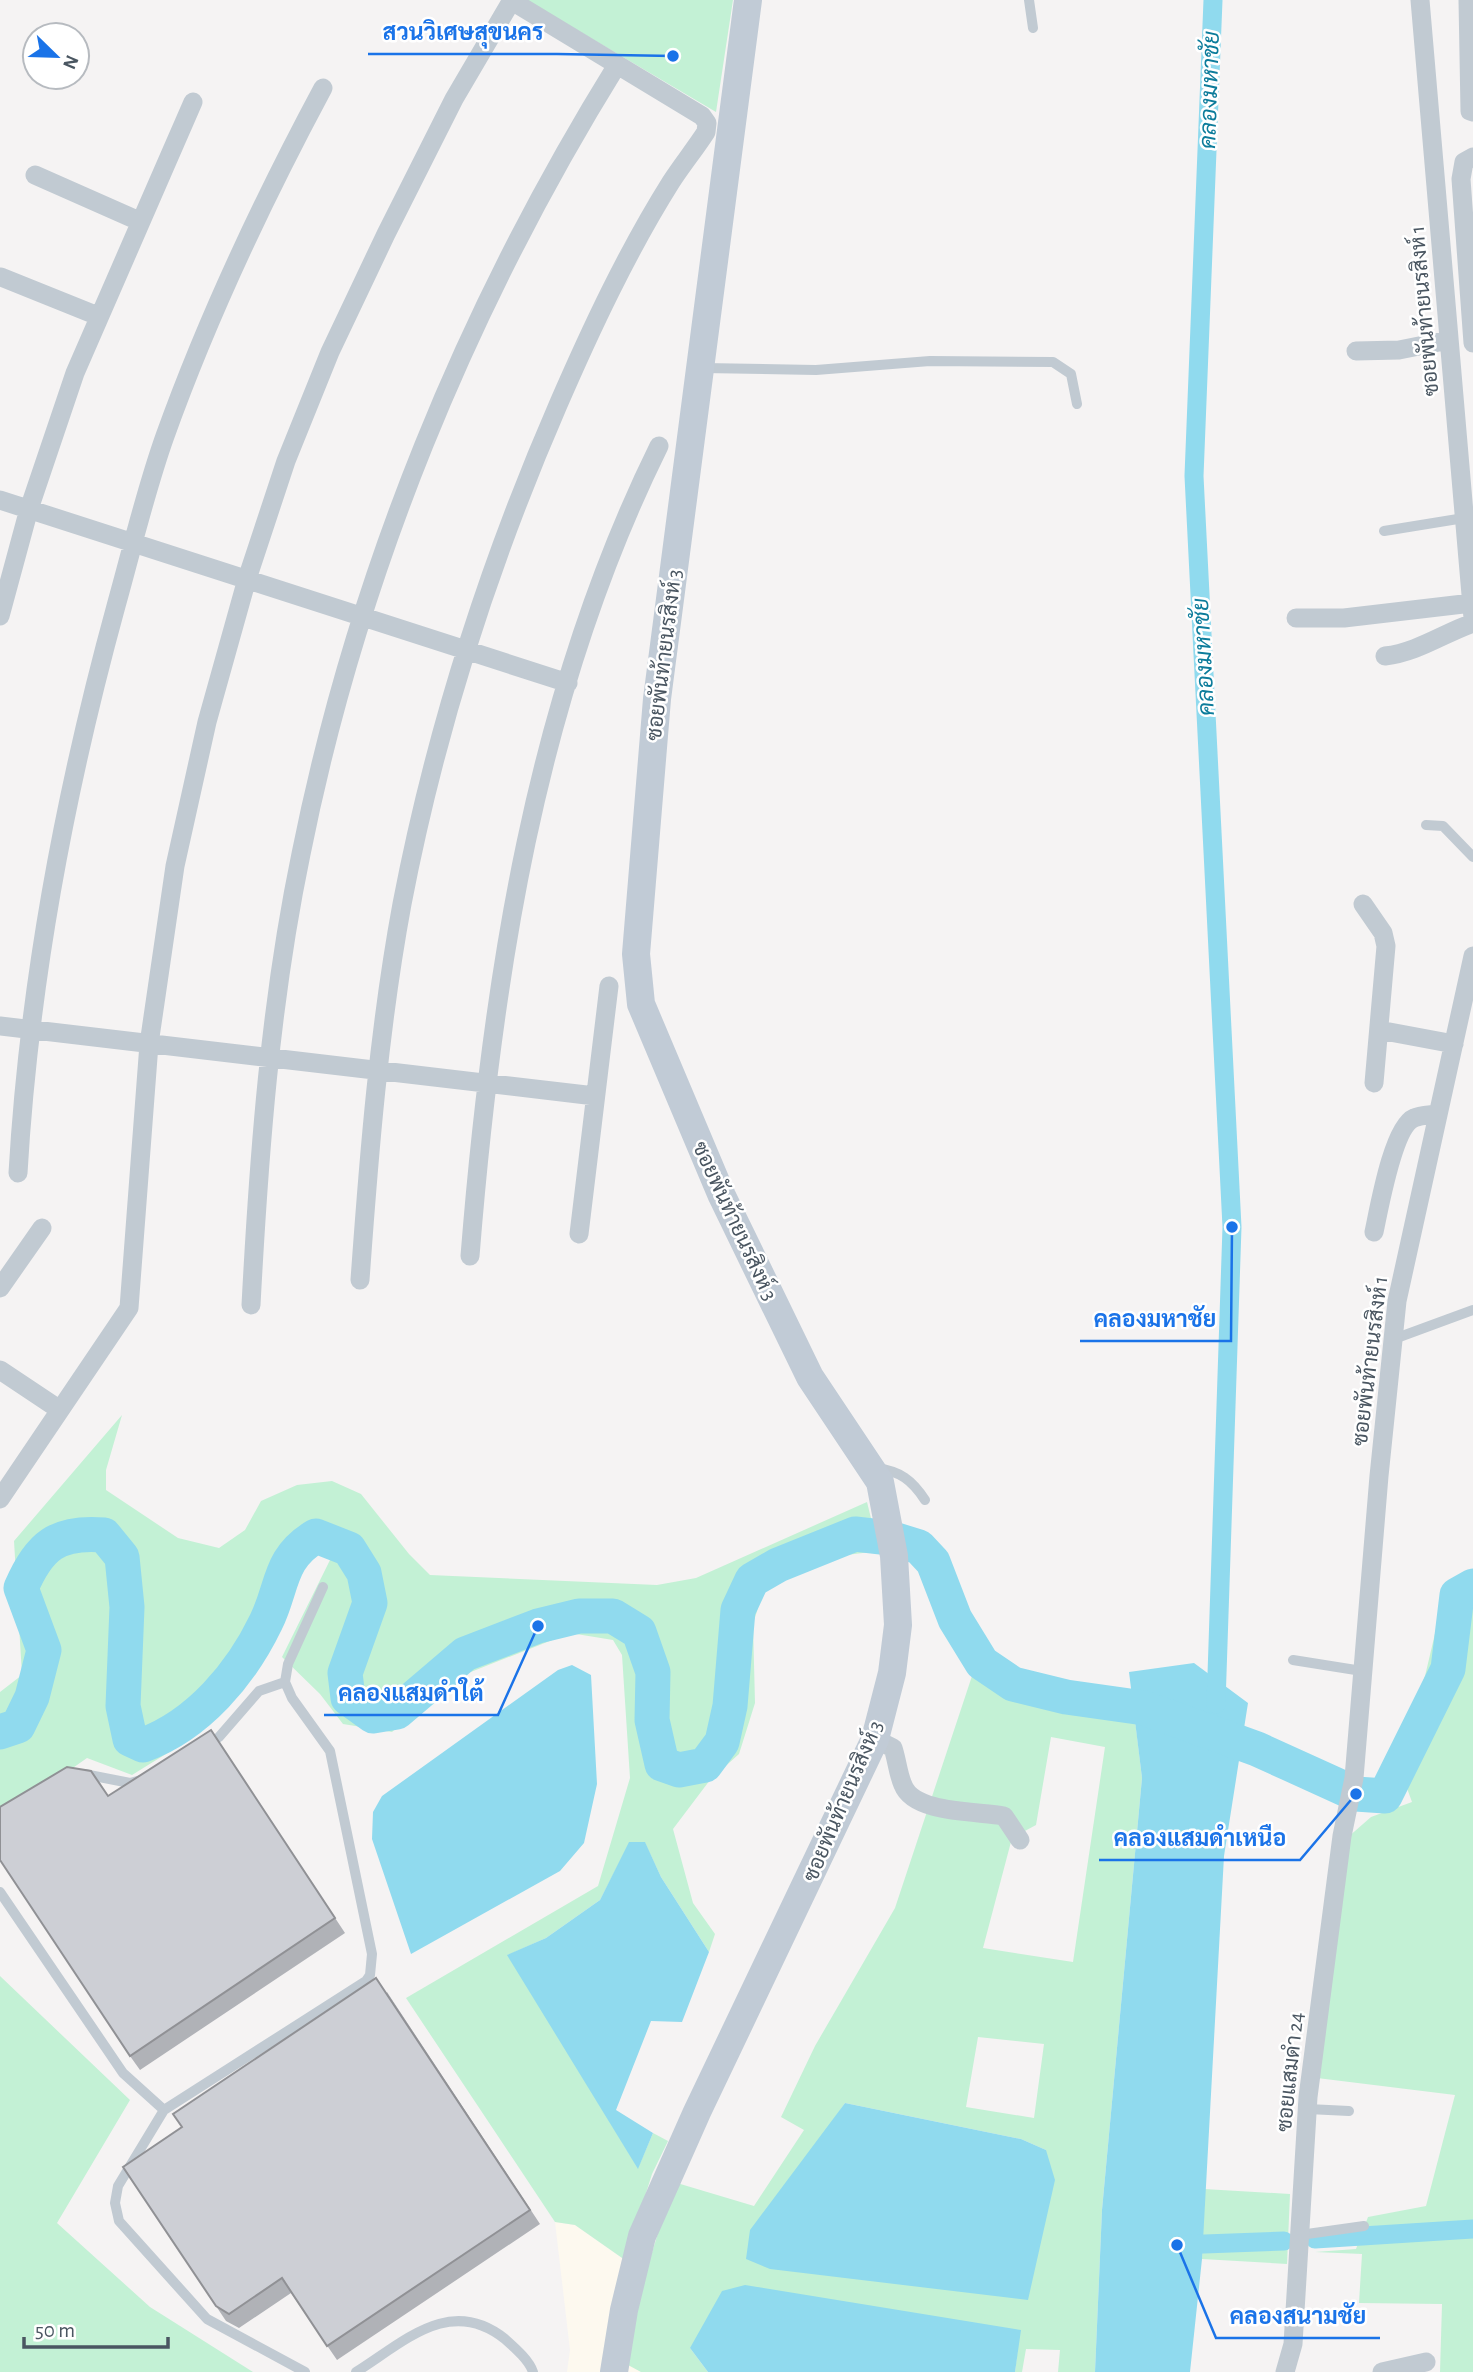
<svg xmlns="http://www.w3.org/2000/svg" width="1473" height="2372" viewBox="0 0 1473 2372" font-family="'Alegreya Sans',Sarabun,sans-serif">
<rect width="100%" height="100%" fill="#f5f3f3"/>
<!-- commercial -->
<path fill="#fdf9ef" d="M555,2222L575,2225L646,2275L628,2364L641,2372H567L570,2350Z"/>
<!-- green -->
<path fill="#c3f1d5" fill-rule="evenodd" d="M733,0L716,112L528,1L529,0Z
M122,1415L106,1470V1490L178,1538L219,1548L245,1530L261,1501L297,1485L332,1481L361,1494L409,1554L430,1575L657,1585L696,1578L867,1502L879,1551L822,1558L765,1585L753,1624L755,1703L739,1754L710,1780L673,1829L693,1903L715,1934L709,1952L661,1877L645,1843L630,1842L600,1900L546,1938L508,1955L638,2168L653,2133L668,2141L652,2174L625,2260L575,2225L555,2222L406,1998L598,1886L630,1778L622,1655L613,1640L570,1633L448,1681L392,1732L343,1724L320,1694L282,1657L331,1558L289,1541L247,1646L265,1653L195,1736L132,1775L87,1758L0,1819V1692L22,1675L14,1541Z
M1473,1569V2372H1440L1442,2304L1359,2303L1362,2254L1315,2252L1356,2249L1368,2217L1426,2206L1455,2095L1317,2078L1347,1838L1371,1817L1412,1802L1395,1755L1425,1676L1446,1587Z
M972,1676L1047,1709L1135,1720L1142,1778L1102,2210L1095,2372H1058L1060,2350L1026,2349L1022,2372H1015L1020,2330L690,2348L708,2372H641L628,2365C637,2301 652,2242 677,2183L754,2206L804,2130L781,2117L815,2046L895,1908ZM1051,1737L1105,1747L1073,1962L983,1948L1012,1838L1036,1825ZM978,2037L1044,2044L1034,2118L966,2107ZM845,2103L1021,2139L1046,2150L820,2139Z
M0,1976L130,2100L57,2223L150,2307L253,2372H0Z
M1204,2189L1290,2194L1287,2264L1202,2259Z"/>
<!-- water -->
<path fill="#90daee" d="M1194,1663L1248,1703L1224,1856L1202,2259L1190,2372H1095L1102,2210L1142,1778L1129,1672Z
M572,1665L591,1675L597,1784L584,1843L560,1871L411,1954L372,1839L373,1812L382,1796L558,1670Z
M629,1842H645L661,1877L709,1952L682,2022L651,2021L616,2110L653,2133L638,2169L507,1955L546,1938L600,1900Z
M845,2103L1021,2139L1046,2150L1055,2180L1028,2300L770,2269L746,2259L750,2230Z
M745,2285L1021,2330L1015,2372H708L690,2348L722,2291Z"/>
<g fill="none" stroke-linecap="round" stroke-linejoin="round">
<!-- canal -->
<path stroke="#90daee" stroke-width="19" d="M1213,0L1194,476L1232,1227L1216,1704
M1315,2239L1473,2229
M1177,2245L1284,2241"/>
<!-- river -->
<path stroke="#90daee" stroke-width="35" d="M0,1732L18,1726L32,1697L44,1650L21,1588C39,1546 57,1531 104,1535L122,1557L127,1607L123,1706L130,1739L143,1745C198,1725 241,1674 266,1622C283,1588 278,1558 316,1536L349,1549L364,1573L370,1603L345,1673L348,1698L373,1716L397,1712L465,1654L538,1626L579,1616H613L639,1632L653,1672L652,1720L662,1764L679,1770L705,1765L722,1742L730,1706L738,1610L752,1580L778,1565L855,1534L890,1538L919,1547L933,1562L955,1619L982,1663L1013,1684L1066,1697L1144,1708L1257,1749L1356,1794L1385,1796L1448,1669L1457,1595L1473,1586"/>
<!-- lane -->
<path stroke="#c1cad2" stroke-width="10" d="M1029,0L1033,28
M703,368L816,370L930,361L1053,362L1071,374L1077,404
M1384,531L1464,518
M1426,825L1443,826L1473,857
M1394,1339L1473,1310
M876,1468C900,1471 912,1480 925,1500
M1293,1660L1362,1671
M206,1746L219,1737L259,1691L285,1682
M84,1774L130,1783L141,1780
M0,1892L123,2073L164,2110
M1308,2109L1349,2111
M1300,2235L1364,2226
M305,2372L207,2319L119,2221L115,2203L118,2186L164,2110L366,1981L370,1975L372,1954L330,1751L292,1698L285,1682L288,1664L323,1587
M356,2372C404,2342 450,2295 505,2339C515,2348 529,2360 533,2372"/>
<!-- street -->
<path stroke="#c1cad2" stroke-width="19" d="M1420,0L1473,618
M1468,0L1470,111L1473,112
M1473,157L1464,162L1461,179L1473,343
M35,175L139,221
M1,277L98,316
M1356,351L1399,350L1449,340
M0,500L568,683
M0,616L29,509L75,373L193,102
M1296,618H1344L1472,603
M1385,656C1418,652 1442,634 1473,623
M1363,904L1383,933L1386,946L1374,1083
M0,1026L595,1096
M1379,1030L1454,1044
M18,1173C29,981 65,792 116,606C132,549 145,492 165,436C208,316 263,200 323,88
M1374,1232C1379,1209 1393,1127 1414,1118C1420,1115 1430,1115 1437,1114
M579,1234L609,986
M470,1256C492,980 535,697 659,446
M360,1280C369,1154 379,1028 402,904C435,732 488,566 558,405C591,329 627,252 671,182C682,165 695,149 706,132L707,123L702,116L512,1
M0,1288L42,1228
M251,1305C259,1154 270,1003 301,854C357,574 467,307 617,65
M0,1370L60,1410
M0,1499L129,1308L149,1044L175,866L207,722L247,579L286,461L330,352L386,234L454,99L512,0
M875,1739L893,1748C897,1760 898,1774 903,1785C914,1814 978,1811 1004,1816L1020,1840
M1285,2372L1293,2344L1308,2097L1342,1836L1354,1778L1379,1476L1397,1301L1473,956
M1382,2372L1426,2362"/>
<!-- secondary -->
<path stroke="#c1cbd6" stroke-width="28" d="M614,2372L624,2310L642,2236L697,2112L875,1739L892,1673L898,1625L894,1556L880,1482L810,1377L722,1196L641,1004L636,954L657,699L748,0"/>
</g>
<!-- wall -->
<path fill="#b0b2b7" d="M211,1730L345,1933L140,2070L130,2056L108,1796Z
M387,1992L540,2224L337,2360L291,2293L239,2328L226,2321L216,2306Z"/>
<!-- building -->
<path fill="#cdcfd5" stroke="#909195" stroke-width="2" d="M211,1730L335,1918L130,2056L0,1860V1807L67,1767L91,1771L108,1796Z
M376,1978L530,2210L327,2346L282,2278L229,2314L216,2306L123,2167L182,2127L173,2114Z"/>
<g text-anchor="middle" stroke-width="5" stroke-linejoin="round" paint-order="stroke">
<!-- street labels -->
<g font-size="21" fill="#4a5661" stroke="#fff">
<text transform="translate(1424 311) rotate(-95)" y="7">ซอยพันท้ายนรสิงห์ 1</text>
<text transform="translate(664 655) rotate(-83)" y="7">ซอยพันท้ายนรสิงห์ 3</text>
<text transform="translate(735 1221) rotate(65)" y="7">ซอยพันท้ายนรสิงห์ 3</text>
<text transform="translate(1370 1361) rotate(-83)" y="7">ซอยพันท้ายนรสิงห์ 1</text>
<text transform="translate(843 1801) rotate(-67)" y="7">ซอยพันท้ายนรสิงห์ 3</text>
<text transform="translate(1290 2072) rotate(-84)" y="7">ซอยแสมดำ 24</text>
</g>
<!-- water labels -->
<g font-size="23" font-style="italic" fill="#0c7c9b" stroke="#fff">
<text transform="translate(1209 90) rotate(-88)" y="8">คลองมหาชัย</text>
<text transform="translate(1203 657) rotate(-93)" y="8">คลองมหาชัย</text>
</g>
</g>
<!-- callouts -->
<path fill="none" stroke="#1a73e8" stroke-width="2.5" d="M673 56L557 54H368M1232 1227L1231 1341H1080M538 1626L498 1715H324M1356 1794L1300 1860H1099M1177 2245L1216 2338H1380"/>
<g fill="#1a73e8" stroke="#fff" stroke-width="2.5">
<circle cx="673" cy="56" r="7"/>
<circle cx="1232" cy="1227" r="7"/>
<circle cx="538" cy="1626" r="7"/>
<circle cx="1356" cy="1794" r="7"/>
<circle cx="1177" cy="2245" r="7"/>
</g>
<g font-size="23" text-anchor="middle" font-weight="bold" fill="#1a73e8" stroke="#fff" stroke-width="5" stroke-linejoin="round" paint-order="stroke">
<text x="463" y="40">สวนวิเศษสุขนคร</text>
<text x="1155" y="1327">คลองมหาชัย</text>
<text x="411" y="1701">คลองแสมดำใต้</text>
<text x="1200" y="1846">คลองแสมดำเหนือ</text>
<text x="1298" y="2324">คลองสนามชัย</text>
</g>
<!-- north arrow -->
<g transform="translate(56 56) rotate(113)"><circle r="33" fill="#ffffff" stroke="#b7bbc0" stroke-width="2"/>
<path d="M0-5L12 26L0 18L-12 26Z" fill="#1a73e8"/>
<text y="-10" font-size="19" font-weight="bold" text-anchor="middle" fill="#4a5661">N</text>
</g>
<!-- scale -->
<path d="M24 2337v10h144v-10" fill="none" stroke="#4a5661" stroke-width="3.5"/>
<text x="35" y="2337" font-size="21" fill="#4a5661" stroke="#ffffff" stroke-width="5" paint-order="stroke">50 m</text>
</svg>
